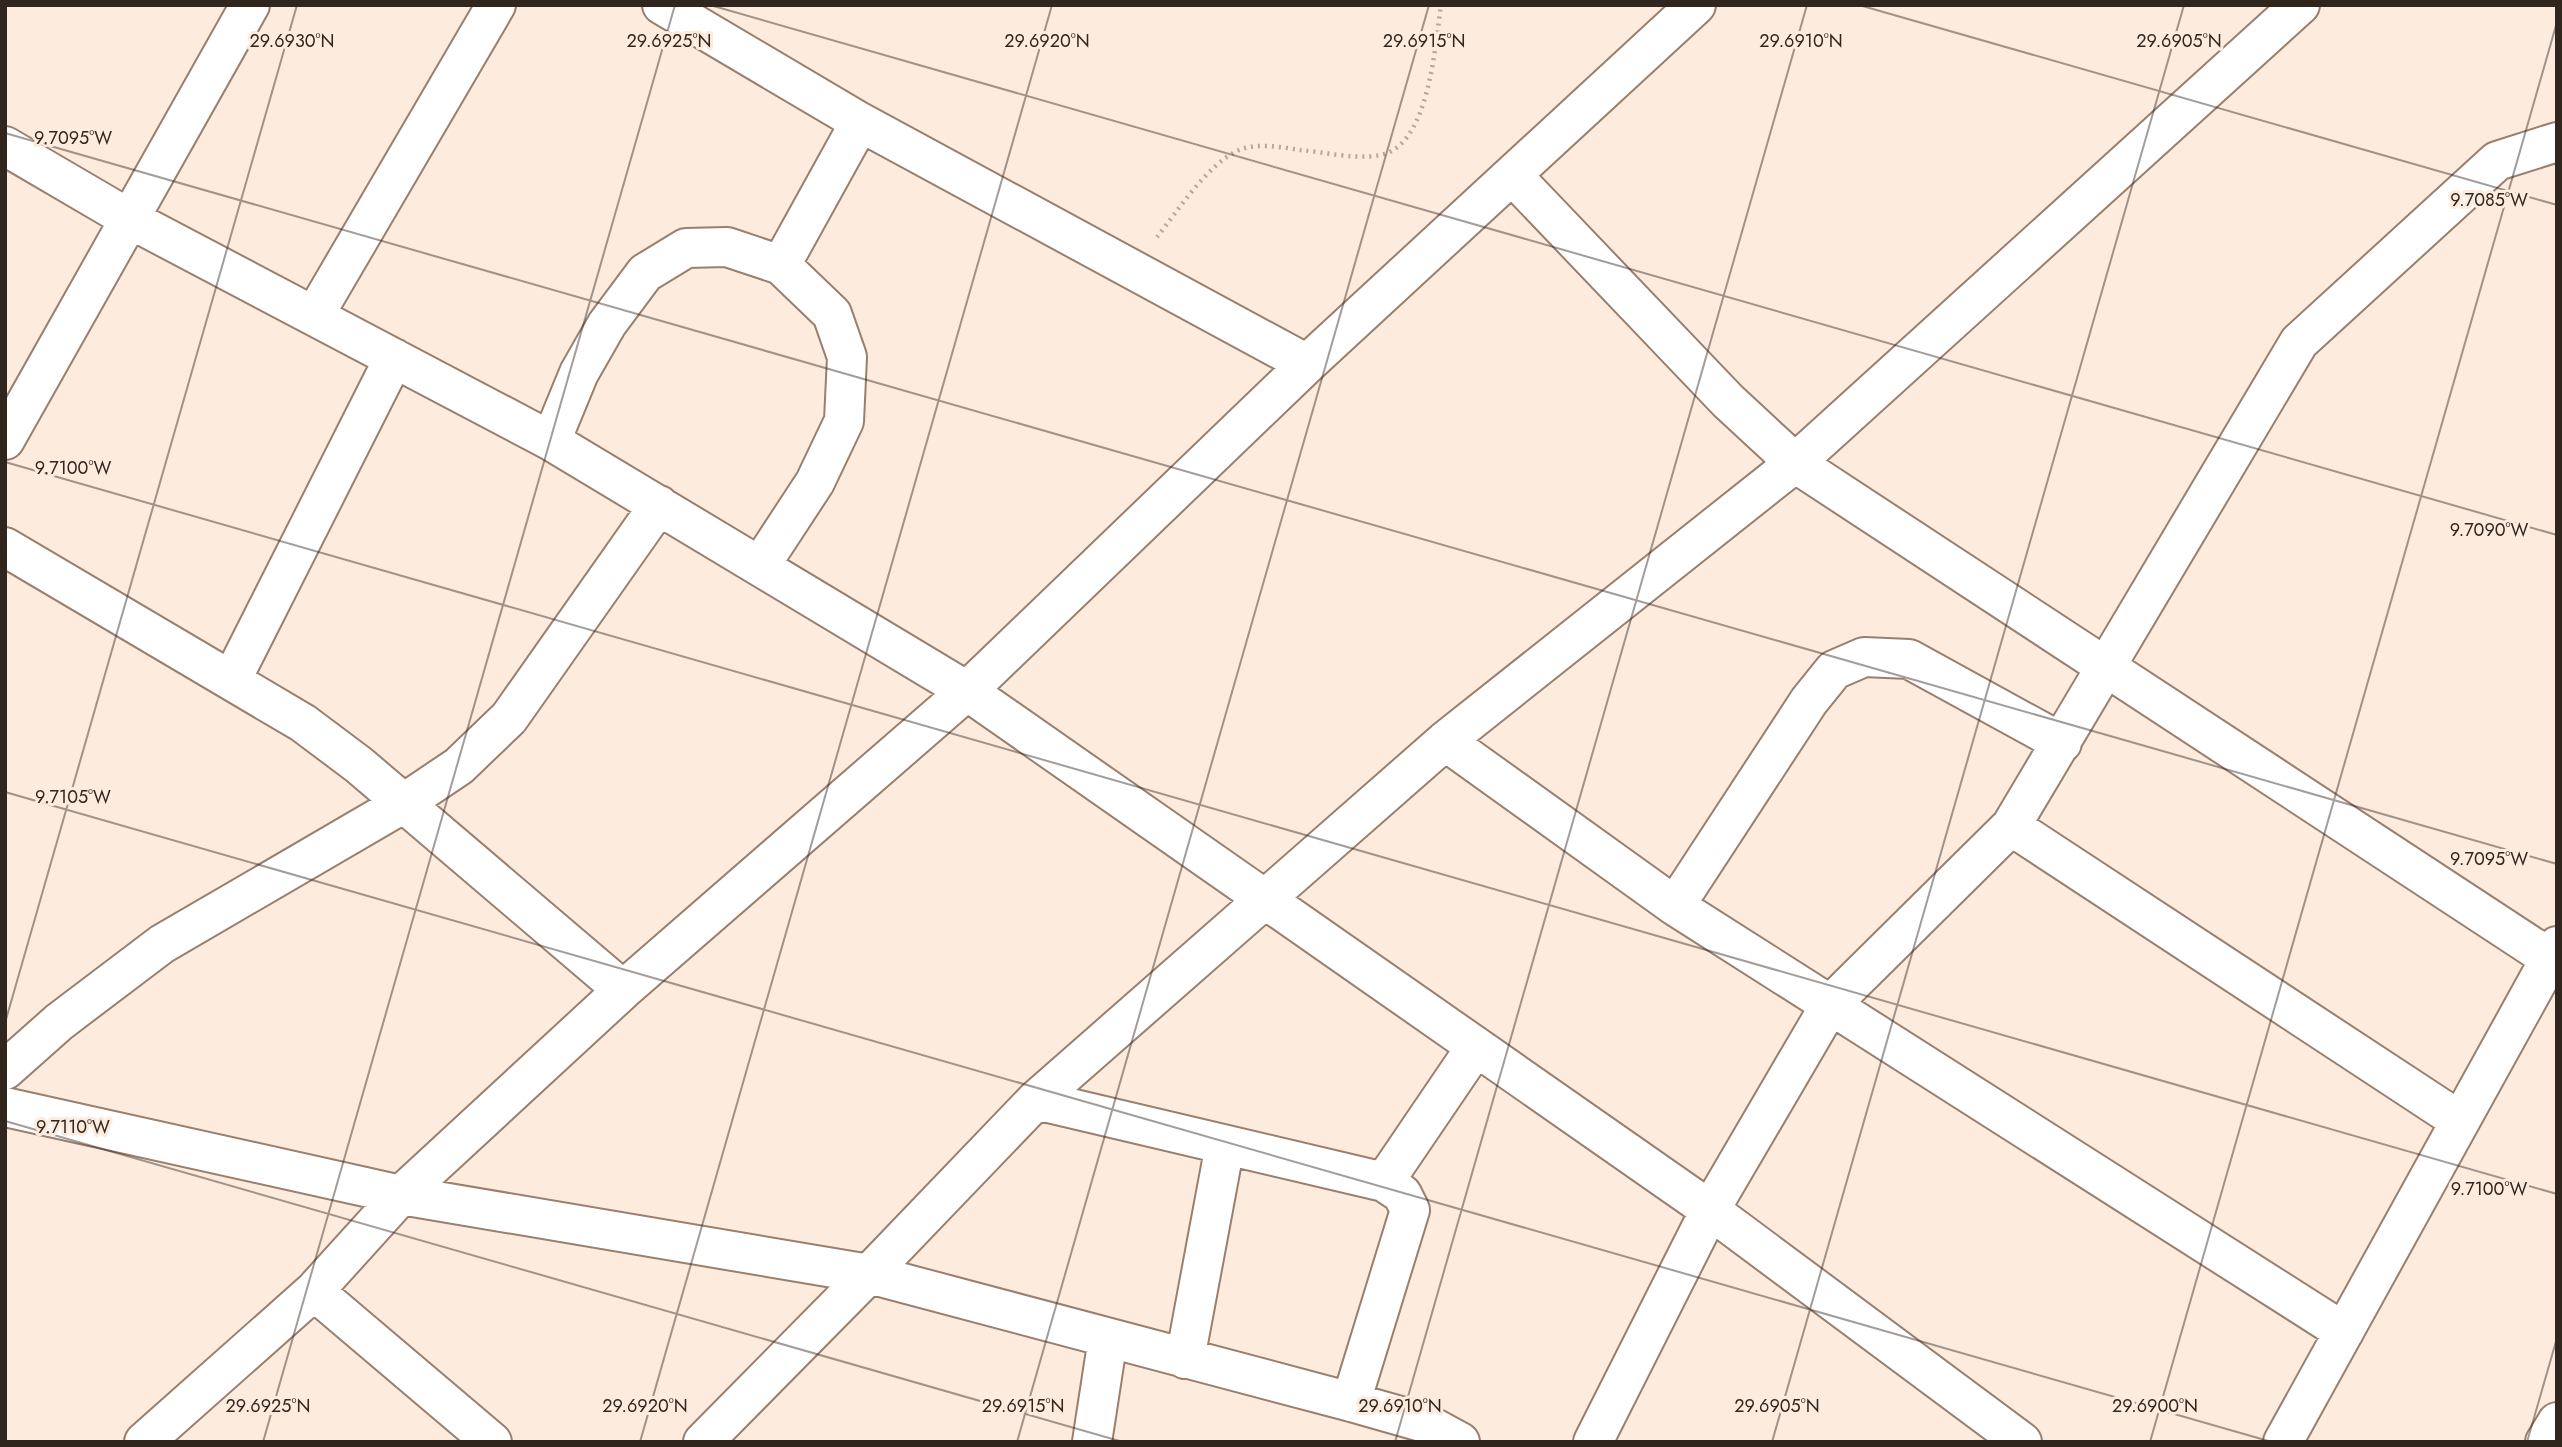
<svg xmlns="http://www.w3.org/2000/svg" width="2562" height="1447" viewBox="0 0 2562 1447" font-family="Jost,sans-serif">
<rect width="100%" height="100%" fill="#fdebde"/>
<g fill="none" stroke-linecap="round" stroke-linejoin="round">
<!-- minor casing -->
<g stroke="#997f6d" stroke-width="42">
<path id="minor" d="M662,5L860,122L1307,364
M5,146L128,218L551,441L967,691L1710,1210L2022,1442
M1512,175L1728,401L1795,463L2557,963
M781,265L860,122
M314,316L496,5
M5,440L250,5
M551,441L579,373L607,324L645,273L686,248L727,247L781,265L832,314L847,357L844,421L815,482L760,566
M5,547L303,723L359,765L623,990
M232,679L394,358
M1445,741L1675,906L2344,1332
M2011,826L2460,1121
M1675,906L1809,701L1834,670L1864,657L1909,659L2062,743
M5,1070L59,1022L162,944L404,803L459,766L509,718L659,505
M1036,1100L1384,1182L1402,1194L1410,1210L1351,1402
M5,1107L401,1195L869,1274L1351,1402L1425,1423L1460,1442
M1384,1182L1475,1048
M314,1291L492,1442
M1185,1359L1225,1145
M144,1442L314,1291L401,1195L623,990L967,691L1307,364L1696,5
M703,1442L869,1274L1036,1100L1445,741L1795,463L2300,5
M1092,1442L1108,1338
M1593,1442L1710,1210L1830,1005L2011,826L2299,342L2497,161L2557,142
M2283,1442L2557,946
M2545,1442L2557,1422"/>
</g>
<!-- path -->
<path stroke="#b6a79b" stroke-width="4.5" stroke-dasharray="2 5" stroke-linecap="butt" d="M1157,237C1177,212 1207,165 1237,151C1256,142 1280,147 1300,150C1324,152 1356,160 1380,155C1429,147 1435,45 1441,5"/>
<!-- minor -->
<use href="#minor" stroke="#fff" stroke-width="38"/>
</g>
<!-- ticks -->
<path fill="none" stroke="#31261e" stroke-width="2" stroke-opacity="0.45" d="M710,5L2557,535M1859,5L2557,205M5,133L2557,864M5,462L2557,1194M5,792L2272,1442M5,1023L297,5M5,1121L1123,1442M263,1442L675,5M640,1442L1052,5M1017,1442L1429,5M1395,1442L1807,5M1772,1442L2184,5M2150,1442L2557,22M2527,1442L2557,1338"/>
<g font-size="18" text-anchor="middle" fill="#31261e" stroke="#fdebde" stroke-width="6" stroke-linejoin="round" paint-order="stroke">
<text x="292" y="47">29.6930°N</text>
<text x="669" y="47">29.6925°N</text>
<text x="1047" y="47">29.6920°N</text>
<text x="1424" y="47">29.6915°N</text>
<text x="1801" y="47">29.6910°N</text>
<text x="2179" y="47">29.6905°N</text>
<text x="73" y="144">9.7095°W</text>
<text x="2489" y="206">9.7085°W</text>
<text x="73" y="474">9.7100°W</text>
<text x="2489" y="536">9.7090°W</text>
<text x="73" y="803">9.7105°W</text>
<text x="2489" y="865">9.7095°W</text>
<text x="73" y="1133">9.7110°W</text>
<text x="2489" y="1195">9.7100°W</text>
<text x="268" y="1412">29.6925°N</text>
<text x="645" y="1412">29.6920°N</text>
<text x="1023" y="1412">29.6915°N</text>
<text x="1400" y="1412">29.6910°N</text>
<text x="1777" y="1412">29.6905°N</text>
<text x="2155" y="1412">29.6900°N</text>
</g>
<!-- border -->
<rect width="2562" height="1447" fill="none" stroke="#31261e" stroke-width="14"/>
</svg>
